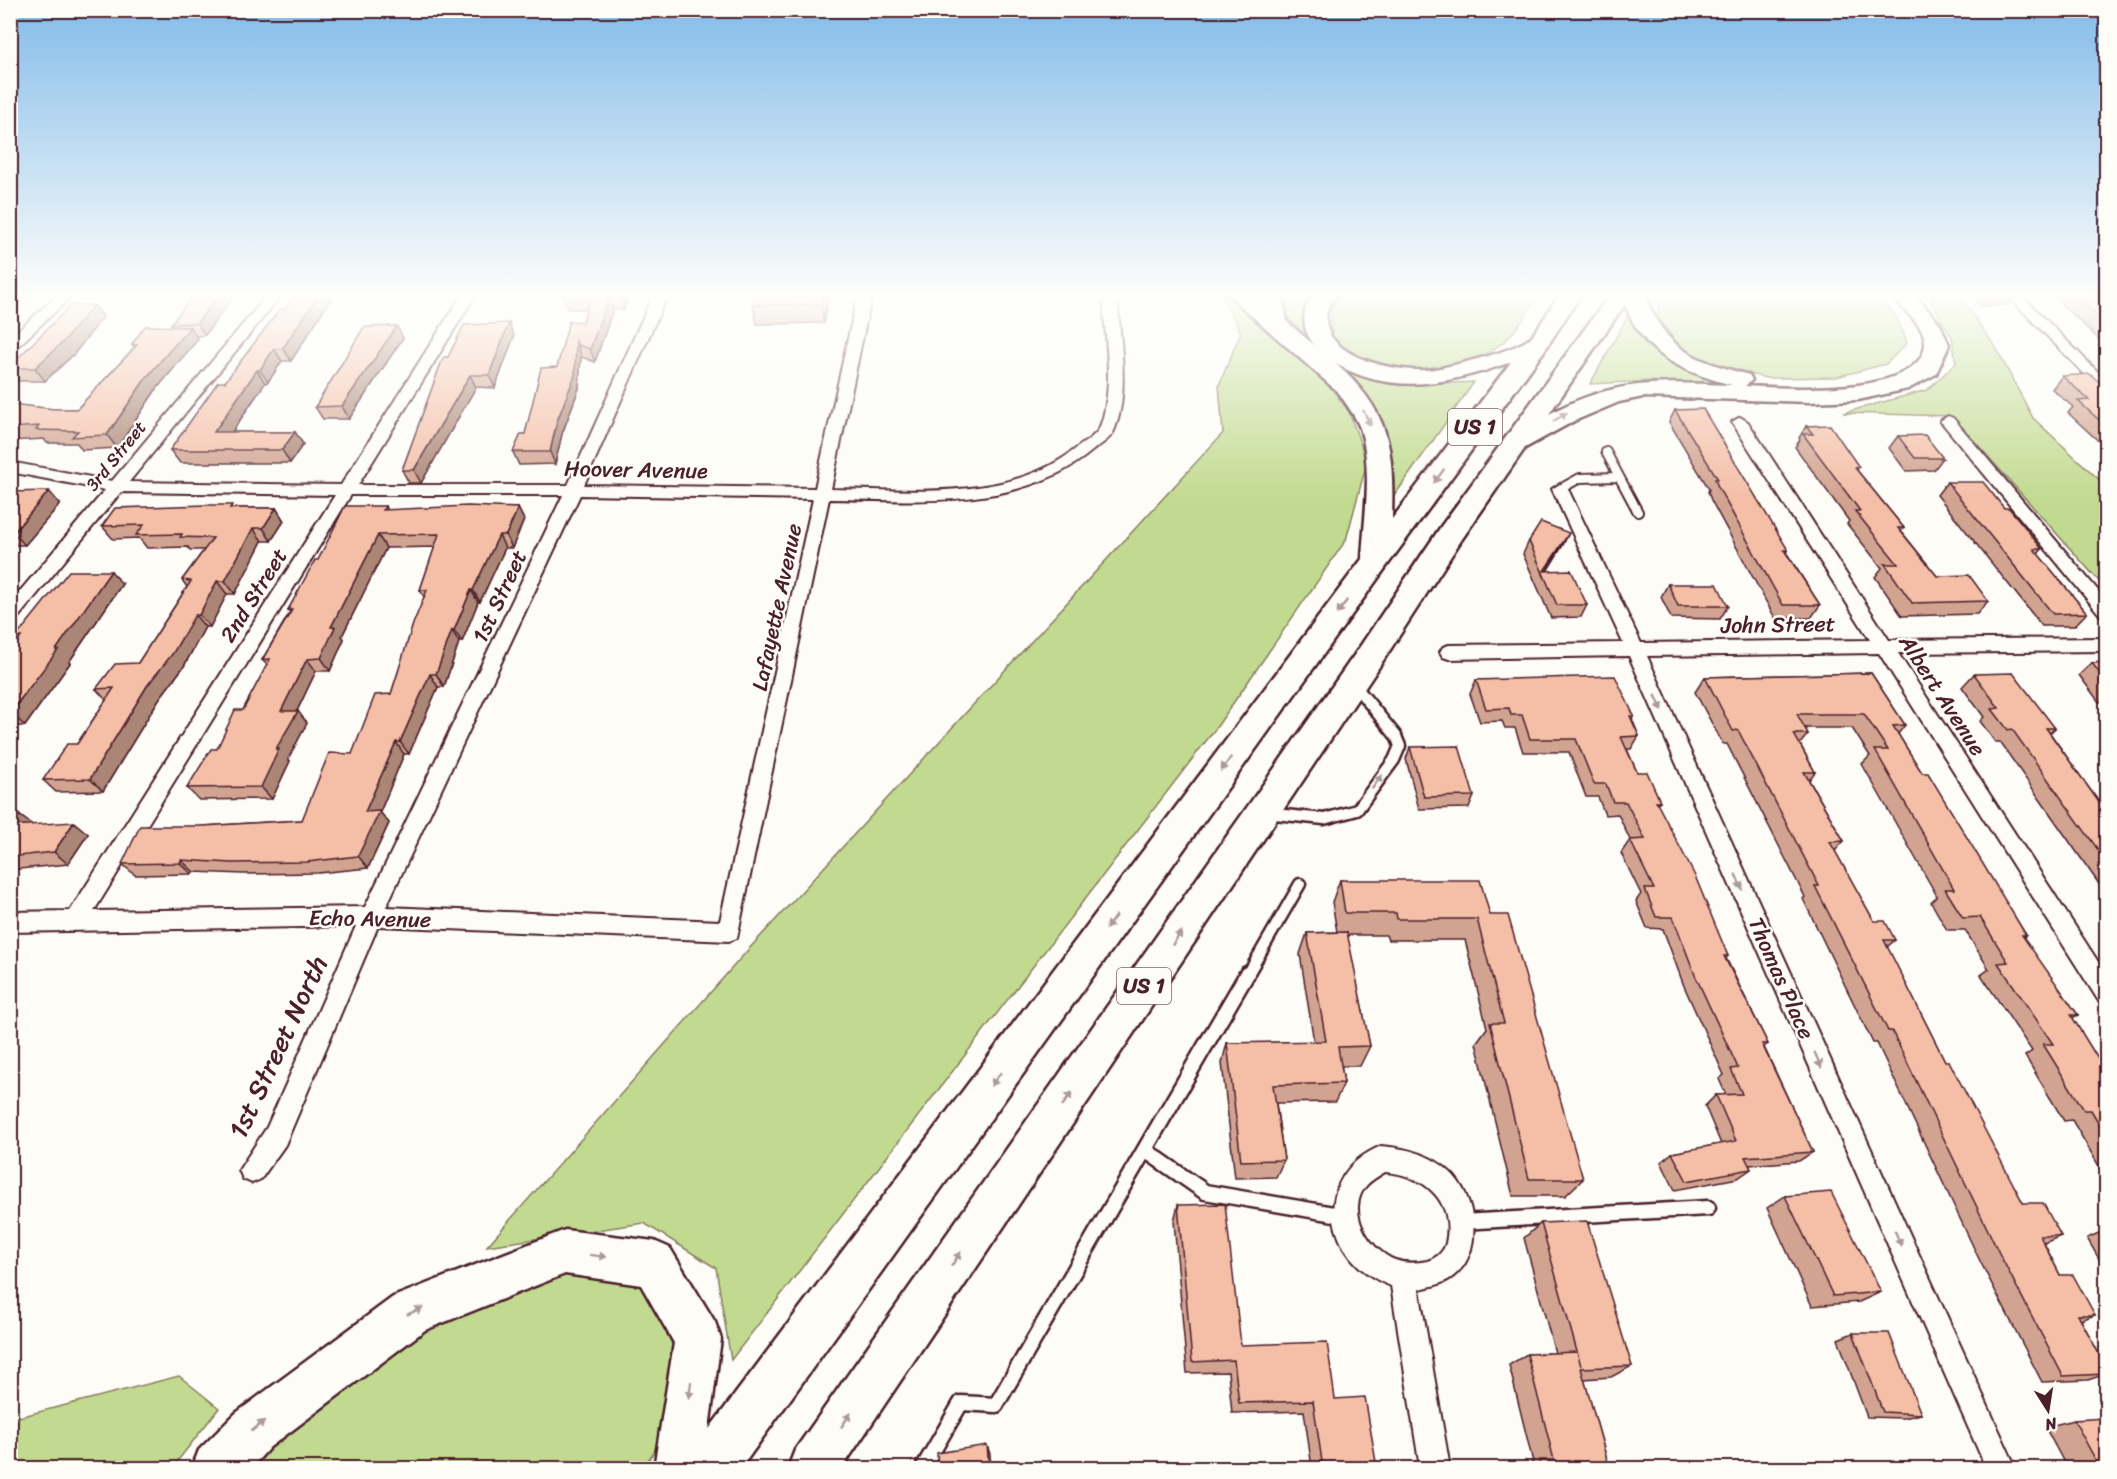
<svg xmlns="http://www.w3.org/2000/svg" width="2117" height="1479" viewBox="0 0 2117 1479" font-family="Sriracha,sans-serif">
<rect width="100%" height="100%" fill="#fdfcf7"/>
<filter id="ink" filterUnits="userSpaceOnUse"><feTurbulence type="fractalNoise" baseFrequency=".0167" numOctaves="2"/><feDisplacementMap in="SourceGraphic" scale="12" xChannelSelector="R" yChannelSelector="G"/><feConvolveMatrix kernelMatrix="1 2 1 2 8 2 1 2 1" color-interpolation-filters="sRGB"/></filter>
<g filter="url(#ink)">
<!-- green -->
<path fill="#c2da90" stroke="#867c5e" stroke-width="1.5" d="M1220,293L1249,313L1319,371L1349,412L1367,462L1346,540L1216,728L731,1360L716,1268L644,1223L487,1246L747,951L1223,433L1219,385L1241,332Z
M1283,293H1316L1305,305L1314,344L1289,319L1281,296Z
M1343,293H1542C1529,308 1517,332 1501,344C1460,374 1397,382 1352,356C1344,351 1338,343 1332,336L1330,306Z
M1658,293H1864C1893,308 1896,312 1907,343L1886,364L1836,377L1766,378L1704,362L1680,348L1659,319Z
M1935,293H1958L1996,348L2033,418L2106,486V589L1952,416L1843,413L1927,390L1956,363L1952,337L1931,301Z
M1629,314L1645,344L1690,373L1742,387L1649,381L1590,384Z
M1336,364L1400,385L1474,382L1392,499L1387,437L1354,384Z
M577,1270L647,1274L676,1356L669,1432L642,1468H242L313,1399L393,1338L511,1288Z
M179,1376L219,1408L172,1468H11V1419Z"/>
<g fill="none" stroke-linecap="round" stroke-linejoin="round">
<!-- service-far2 casing -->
<g stroke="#4a1f2b" stroke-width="12">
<path id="service-far2" d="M1606,452L1638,512
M1560,489L1580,478L1619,477"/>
</g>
<!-- service-far1 casing -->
<g stroke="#4a1f2b" stroke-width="15">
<path id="service-far1" d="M1265,813L1324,819L1357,810L1394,760L1400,746L1396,736L1352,682
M1247,976L1300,884"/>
</g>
<!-- service casing -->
<g stroke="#4a1f2b" stroke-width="19">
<path id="service" d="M1145,1150L1205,1192L1346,1216
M1461,1222L1708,1208
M923,1468L961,1403L996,1405L1247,974"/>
</g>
<!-- minor casing -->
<g stroke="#4a1f2b" stroke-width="4">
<path id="minor" d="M60,293H75L15,349L10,350V338Z
M269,293H283L129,482L341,485L463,293H477L358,485H568L654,293H668L584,485L815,488L858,293H872L831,489C912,490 1012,502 1078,447C1085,442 1095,436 1099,429C1116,388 1104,336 1103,293H1117C1119,334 1131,396 1113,433C1109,440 1098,446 1092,451C1021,511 916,500 829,499L737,938L729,941L378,926L285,1145L261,1179L252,1183L243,1179L239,1170L267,1127L356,926L10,932V912L70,911L335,495L121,492L16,620L10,622V603L105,490L10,472V462L112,481ZM351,495H563L365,907L94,911ZM580,495L813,499L720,921L386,907Z
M2005,293H2019L2106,380V392L2101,391Z
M1948,416L1953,418L2106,600V617L2100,615L1943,424L1940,421Z
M1740,417L1748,422L1889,640L2106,638V651L1898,653L2106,974V1004L2098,1000L1879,653L1647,656L2016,1468H1986L1629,656L1449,659L1443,657L1440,652L1443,647L1449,645L1623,643L1552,489L1560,484L1568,489L1641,643L1870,640L1732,422Z
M1381,1146C1406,1148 1431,1154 1450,1172C1475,1195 1484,1248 1457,1273C1446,1284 1433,1286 1419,1289L1450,1468H1420L1391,1286C1324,1261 1309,1176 1381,1146ZM1385,1172C1424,1175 1455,1200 1446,1243C1444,1252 1435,1259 1427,1261C1416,1263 1406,1264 1395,1260C1369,1250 1345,1211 1366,1186C1371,1180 1379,1176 1385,1172Z"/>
</g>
<!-- trunk casing -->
<g stroke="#4a1f2b" stroke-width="5">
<path id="trunk" d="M1226,293H1251L1261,301L1260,293H1282L1287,322L1314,345C1301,327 1301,311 1314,293H1338C1335,298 1330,302 1328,308C1313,355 1393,372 1425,370C1445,369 1509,352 1526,341C1536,336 1552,304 1560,293H1582L1544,351L1386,567L741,1468H654L674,1343L641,1285L565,1274L425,1330L270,1447L251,1468H192L199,1450L236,1413L393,1297L565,1230L654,1241L670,1248L715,1322L721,1339L709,1429L1362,559C1364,517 1373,468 1360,428C1355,415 1346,404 1338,392ZM1511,362L1392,519C1394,449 1391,412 1336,364C1393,397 1453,383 1511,362Z
M1611,293H1644C1666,351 1692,359 1749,375L1752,380L1745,386C1784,388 1919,398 1925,345C1927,325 1899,308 1890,293H1913L1940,324L1949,345L1936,374L1908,389L1858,400L1809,402L1643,397L1619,402L1574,421L1525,448L1462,539L1377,670L842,1468H788L795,1450L1355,654L1442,525ZM1625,304C1643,356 1684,372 1732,385C1660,382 1615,378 1549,414Z"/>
</g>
<!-- service-far2 -->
<use href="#service-far2" stroke="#fdfcf7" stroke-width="8"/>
<!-- service-far1 -->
<use href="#service-far1" stroke="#fdfcf7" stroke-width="10"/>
<!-- service -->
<use href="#service" stroke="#fdfcf7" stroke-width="14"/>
<!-- minor -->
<use href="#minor" fill="#fdfcf7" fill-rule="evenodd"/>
<!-- trunk -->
<use href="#trunk" fill="#fdfcf7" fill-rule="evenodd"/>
</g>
<!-- wall -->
<path fill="#d2a390" stroke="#4a1f2b" stroke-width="1.5" d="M195,293H236L205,335L196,336L198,339L155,391L117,448L82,450L77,443H47L44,439L10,441V404L54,409H77L134,348L132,344L173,327L171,324Z
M563,293H629L624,310L613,309L595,362L582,357L581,356L579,388L562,434L555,464L519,465L513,452L525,434L557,367L583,322L587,309H568L563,296Z
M756,293H827L828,300L824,323L757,324L753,305Z
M1969,293H2016L2007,305L1982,306Z
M2050,293H2106V346Z
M332,297L291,361H282L268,382L265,383L232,432H295L303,444L290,463H180L170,450L285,309Z
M94,305L103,317L74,354L45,381H19L10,370V366Z
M514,336L495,388L476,387L421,483H409L402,470L448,357Z
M403,338L349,419H323L315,407Z
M2062,376L2106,388V448L2068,413L2073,407L2052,389Z
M1675,410L1788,550L1786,552L1820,605L1811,618H1775L1711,500L1708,492L1709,489L1669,422Z
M1806,426L1859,467L1857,470L1904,528L1901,531L1937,576L1988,601L1977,614L1902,616L1875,577L1882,568L1847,524L1849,521L1795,447L1800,440L1799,438Z
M1898,436L1943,458L1934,470L1906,471L1889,448Z
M1947,482L2004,508L2042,549L2038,554L2087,613L2074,626H2042L1937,495Z
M10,492L60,504L25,545H10Z
M385,506L387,510L518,508L524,520L512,548H505L480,602H478L462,642H459L444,687H438L409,754H404L380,812L389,823L368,868L318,873L244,874L194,872L192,874L135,875L122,864L203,826L302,820L352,754L391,694L424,597L420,590L435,547L386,548L342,636L344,639L330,671H316L297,711L307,723L288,759L290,761L272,799L199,800L187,788L217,749L243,710L267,665L262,660L290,612L288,610L318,560Z
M235,508H276L284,521L271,541H262L235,594H227L210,627H205L184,666L159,699L103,791L56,792L43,780L77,744L106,700L96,689L138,663L187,587L182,580L204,550H190L188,547L147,548L139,538L113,539L102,526Z
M1529,541L1563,545L1547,571L1587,605L1581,617L1551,618L1523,554Z
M122,584L69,662L70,663L25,726H18L10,738V652L19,640L16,637Z
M1668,584L1728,606L1720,619L1671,618L1661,597Z
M2106,662V706L2103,701L2099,702L2079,675L2092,663Z
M1871,673L1905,725L1898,734L1922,773L2026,935L2023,938L2078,1015L2072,1018L2106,1072V1178L2072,1120L2064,1121L2025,1056L2032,1051L1981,975L1989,969L1965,930H1947L1931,902L1937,896L1862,764L1870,756L1852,728H1805L1808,734L1800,744L1815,772L1809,780L1844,841L1835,851L1874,921L1895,940L1887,947L1945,1061L2023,1203L2061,1236L2044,1243L2060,1275L2095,1315L2081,1320L2106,1367V1374L2088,1380L2042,1382L1980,1261L1877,1043H1873L1803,899L1805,897L1727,744H1723L1695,692L1705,677Z
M1974,674L2055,728L2050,733L2106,812V894L2000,742H1995L1980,721L1984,717L1962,687Z
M1476,680L1634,716L1632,719L1639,736L1631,749H1627L1637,772L1660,801L1657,804L1728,956L1726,958L1768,1044L1764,1047L1813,1152L1799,1161L1749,1165L1751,1169L1738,1178L1675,1190L1661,1162L1672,1153L1721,1144L1705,1106L1716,1095H1726L1719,1079L1724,1075L1684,986L1663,929L1647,928L1636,901L1641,894L1621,853L1630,840L1618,814L1605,815L1598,797H1586L1569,752H1523L1515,728H1505L1502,721L1480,722L1470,694Z
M1410,747L1474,796L1469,808L1419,809L1406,759Z
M19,815L32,825L88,834L68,864L10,870V816Z
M1340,880L1490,915L1583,1179L1565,1196H1513L1476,1043L1487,1028L1465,940H1388L1386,935H1347L1370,1046L1360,1066H1341L1344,1083L1335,1102L1276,1103L1284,1160L1276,1177L1235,1178L1222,1063L1227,1043L1314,1042L1300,954L1307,933L1337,932L1332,902Z
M1785,1196L1881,1292L1859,1302L1812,1306L1767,1208Z
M1178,1205L1241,1345L1335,1399L1377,1468H1312L1304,1411L1232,1413L1228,1372L1187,1373L1174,1221Z
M1541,1223L1632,1366L1611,1377L1584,1379L1608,1463L1595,1468H1520L1533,1462L1509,1365L1527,1354L1555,1353L1524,1238Z
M2106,1230V1271L2087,1238Z
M1853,1333L1921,1414L1904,1418L1867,1417L1838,1339Z
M2074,1420L2106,1468H2067L2045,1427Z"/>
<!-- shaded-wall -->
<path fill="#ab8575" stroke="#4a1f2b" stroke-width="1.5" d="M10,293H30L17,306L10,315Z
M220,293H236L205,335L197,323Z
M320,293H329L332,297L291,361L283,348Z
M621,293H629L624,310L620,297Z
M823,293H827L828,300L824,323L821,304Z
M609,297L613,309L595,362L590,349Z
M94,305L103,317L74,354L45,381L35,368Z
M509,323L514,336L495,388L489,375Z
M397,326L403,338L349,419L342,406Z
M190,327L198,339L155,391L117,448L107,435L146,378Z
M576,340L581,355L579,388L562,434L555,464L550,452Z
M274,349L282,361L268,382L260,370Z
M257,370L265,383L223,445L214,432Z
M470,375L476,387L421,483L414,470Z
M295,432L303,444L290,463L282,450Z
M49,491L60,504L25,545L13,533Z
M276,508L284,521L271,541L263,528Z
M518,508L524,520L512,548L506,535Z
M253,528L262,541L235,594L225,581Z
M1569,533L1563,545L1544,576L1543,574Z
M378,535L386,548L342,636L344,639L330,671L321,658L331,627Z
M499,535L505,548L480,602L473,590Z
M111,571L122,584L69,662L70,663L25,726L11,713Z
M217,581L227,594L210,627L199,615Z
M471,590L478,602L462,642L454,630Z
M195,615L205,627L184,666L159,699L103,791L90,779L147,686Z
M452,630L459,642L444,687L436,674Z
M307,659L316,671L293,719L298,711L307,723L288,759L290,761L272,799L261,787L276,749L281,711Z
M430,674L438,687L409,754L400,742Z
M10,719L18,726L10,738Z
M396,742L404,754L380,812L389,823L368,868L358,856L365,812Z
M19,815L34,826H12Z
M74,822L88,834L68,864L54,852Z
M181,860L194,872L192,874L180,863Z
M987,1445L990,1454L991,1468H989Z"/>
<!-- building -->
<path fill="#f4bea7" stroke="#4a1f2b" stroke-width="1.5" d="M195,293H220L197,323L171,324Z
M297,293H320L283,348L274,349L260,370H257L214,432H295L282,450H170L218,382H225L280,309H285Z
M563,293H621L620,297H609L590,349L577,345L576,340L575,375L557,421L550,452H513L521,434H525L541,368L557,367L569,321L583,322L590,297L563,296Z
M756,293H823L821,304L753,305Z
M2072,293H2106V324Z
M71,305H94L64,341L35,368H10V366Z
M509,323L489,375H470L414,470H402L441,363L444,357H448L464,325Z
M145,326L190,327L146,378L107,435L72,437L78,431L36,430L39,426L10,428V404L54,409H77L137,345L132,344Z
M397,326L342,406L315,407L364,327Z
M2090,374L2106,388V426L2078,401L2089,400L2062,376Z
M1703,409L1788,550H1784L1820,605H1783L1718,487L1715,479H1718L1675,410Z
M1830,425L1859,467L1855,468L1904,528H1898L1937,576L1969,575L1988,601L1912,603L1885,564H1898L1855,511H1860L1803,434H1813L1806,426Z
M1925,435L1943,458H1915L1898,436Z
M1947,482H1983L2004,508H2009L2024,526L2042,549H2034L2087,613L2053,614Z
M49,491L13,533H10V492Z
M207,505H232L230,508H276L263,528H253L225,581H217L199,615H195L173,653L147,686L90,779L43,780L67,744H77L114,688L96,689L115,664L138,663L191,581L182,580L213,538L180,537L182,534L136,535L144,525L102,526L115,508Z
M345,506H385L383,510L468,506L518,508L506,535H499L473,590H471L454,630H452L436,674H430L400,742H396L365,812L380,811L358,856L307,862L232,863L181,860L180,863L122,864L140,826H203L302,820L329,753L352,754L375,695L391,694L413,624L427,590H420L439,534L378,535L331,627H335L321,658L307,659L281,711H298L276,749H279L261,787L187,788L211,749H217L235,710H243L270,659L262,660L292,610H288L315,560H318Z
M1541,522L1569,533L1544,571L1571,570L1587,605H1557L1529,541Z
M69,571H111L56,650H58L10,713V652L21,637H16Z
M1668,584H1717L1728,606H1678Z
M2106,662V682L2092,663Z
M1871,673L1905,725L1893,726L1922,773H1928L2026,935H2022L2078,1015H2071L2106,1072V1135L2091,1110H2084L2043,1044H2053L1998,963L2008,962L1980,917L1963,918L1945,889H1954L1875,750H1888L1864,714H1797L1808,734H1794L1815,772H1804L1844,841L1830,842L1874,921H1885L1895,940H1884L1945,1061H1949L2023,1203H2043L2061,1236H2040L2060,1275H2073L2095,1315H2078L2106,1367V1374L2063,1376L1999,1253L1892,1031H1888L1815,886H1819L1738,730L1733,731L1705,677Z
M2013,673L2055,728H2046L2106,812V861L2012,729L2008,730L1992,709L1999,708L1974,674Z
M1615,676L1634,716H1630L1639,736L1621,737L1637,772H1647L1660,801H1656L1695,876L1728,956H1724L1768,1044H1762L1813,1152L1745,1157L1751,1169L1687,1181L1672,1153L1736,1141L1716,1095L1742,1094L1731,1069L1738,1068L1695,975L1673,917H1656L1645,889H1654L1630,840L1645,839L1626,802H1613L1606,784H1594L1576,739H1530L1522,715H1511L1509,708L1486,709L1476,680Z
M1459,746L1474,796L1424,797L1410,747Z
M19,815L12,826L74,822L54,852L10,857V816Z
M1340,880H1480L1490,915H1508L1583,1179H1529L1490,1023H1504L1477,919H1397L1396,913H1345Z
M1347,932L1370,1046L1338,1047L1344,1083L1273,1085L1284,1160L1241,1161L1227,1043L1326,1041L1307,933Z
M1831,1192L1881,1292L1833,1296L1785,1196Z
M1225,1204L1241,1345L1327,1342L1335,1399L1365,1397L1377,1468H1323L1313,1401L1239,1403L1234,1360L1192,1362L1178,1205Z
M1587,1221L1632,1366L1581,1368L1608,1463L1594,1464L1595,1468H1541L1539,1460H1554L1527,1354L1577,1352L1581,1366L1541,1223Z
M1853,1333H1889L1921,1414L1883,1412Z
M2106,1418V1468H2100L2074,1420Z
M987,1445L989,1468H938L937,1453Z"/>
<!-- one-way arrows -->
<defs><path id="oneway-solid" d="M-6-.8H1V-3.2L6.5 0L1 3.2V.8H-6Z" transform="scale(1.5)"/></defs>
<g fill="#ac999b">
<use href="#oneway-solid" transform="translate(1560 417) rotate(-32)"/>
<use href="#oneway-solid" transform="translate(1367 418) rotate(64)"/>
<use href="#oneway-solid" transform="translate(1439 476) rotate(127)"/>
<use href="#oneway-solid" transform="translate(1342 607) rotate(126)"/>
<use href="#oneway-solid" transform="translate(1659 703) rotate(66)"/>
<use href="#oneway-solid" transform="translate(1226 764) rotate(126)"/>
<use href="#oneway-solid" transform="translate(1377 782) rotate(-54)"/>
<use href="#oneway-solid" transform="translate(1739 882) rotate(66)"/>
<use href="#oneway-solid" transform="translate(1111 922) rotate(126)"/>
<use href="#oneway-solid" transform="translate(1177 938) rotate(-56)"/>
<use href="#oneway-solid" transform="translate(1818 1060) rotate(66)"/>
<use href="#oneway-solid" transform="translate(996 1079) rotate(126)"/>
<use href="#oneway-solid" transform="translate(1067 1099) rotate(-56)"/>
<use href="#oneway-solid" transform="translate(1898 1238) rotate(66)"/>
<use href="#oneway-solid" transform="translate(598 1256) rotate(7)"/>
<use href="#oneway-solid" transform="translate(956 1259) rotate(-56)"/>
<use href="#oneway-solid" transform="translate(415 1311) rotate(-25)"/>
<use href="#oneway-solid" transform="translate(690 1390) rotate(98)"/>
<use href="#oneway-solid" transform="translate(846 1420) rotate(-56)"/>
<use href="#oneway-solid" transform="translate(258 1426) rotate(-39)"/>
</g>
</g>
<!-- sky -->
<linearGradient id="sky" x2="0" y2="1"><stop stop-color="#83bbe9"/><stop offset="0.59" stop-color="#fefefb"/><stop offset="1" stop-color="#fefefb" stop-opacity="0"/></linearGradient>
<rect width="2117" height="500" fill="url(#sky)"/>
<g text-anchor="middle" stroke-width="5" stroke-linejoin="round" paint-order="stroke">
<!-- far-street labels -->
<g font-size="18" fill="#4a1f2b" stroke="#fdfcf7">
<text transform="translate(116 456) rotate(-51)" y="6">3rd Street</text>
</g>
<!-- shield labels -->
<g fill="#fdfcf7" stroke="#806168" stroke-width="1.5">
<rect x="1448" y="409" width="54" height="36" rx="4.5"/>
<rect x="1117" y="968" width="54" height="36" rx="4.5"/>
</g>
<g font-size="21" font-weight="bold" fill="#4a1f2b">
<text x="1475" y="434">US 1</text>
<text x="1144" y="993">US 1</text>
</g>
<!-- street labels -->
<g font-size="22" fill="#4a1f2b" stroke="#fdfcf7">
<text transform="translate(636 469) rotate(1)" y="8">Hoover Avenue</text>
<text transform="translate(253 595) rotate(-58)" y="8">2nd Street</text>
<text transform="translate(499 596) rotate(-65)" y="8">1st Street</text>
<text transform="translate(776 607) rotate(-78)" y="8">Lafayette Avenue</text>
<text transform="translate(1778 624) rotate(-1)" y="8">John Street</text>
<text transform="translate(1943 695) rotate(57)" y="8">Albert Avenue</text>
<text transform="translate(370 918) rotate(1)" y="8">Echo Avenue</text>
<text transform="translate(1782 978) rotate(66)" y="8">Thomas Place</text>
</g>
<!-- near-street labels -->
<g font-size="27" fill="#4a1f2b" stroke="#fdfcf7">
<text transform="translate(278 1047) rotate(-65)" y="9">1st Street North</text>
</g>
</g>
<!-- margin -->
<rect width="2117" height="1479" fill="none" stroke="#fdfcf7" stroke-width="36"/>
<rect x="18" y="18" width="2081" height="1443" fill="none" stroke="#4a1f2b" stroke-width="2" filter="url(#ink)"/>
<!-- north arrow -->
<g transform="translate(2048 1410) rotate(168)" stroke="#fdfcf7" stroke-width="4.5" paint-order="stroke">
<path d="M0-4.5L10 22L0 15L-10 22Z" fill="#4a1f2b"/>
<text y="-9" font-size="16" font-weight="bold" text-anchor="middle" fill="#4a1f2b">N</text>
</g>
</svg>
